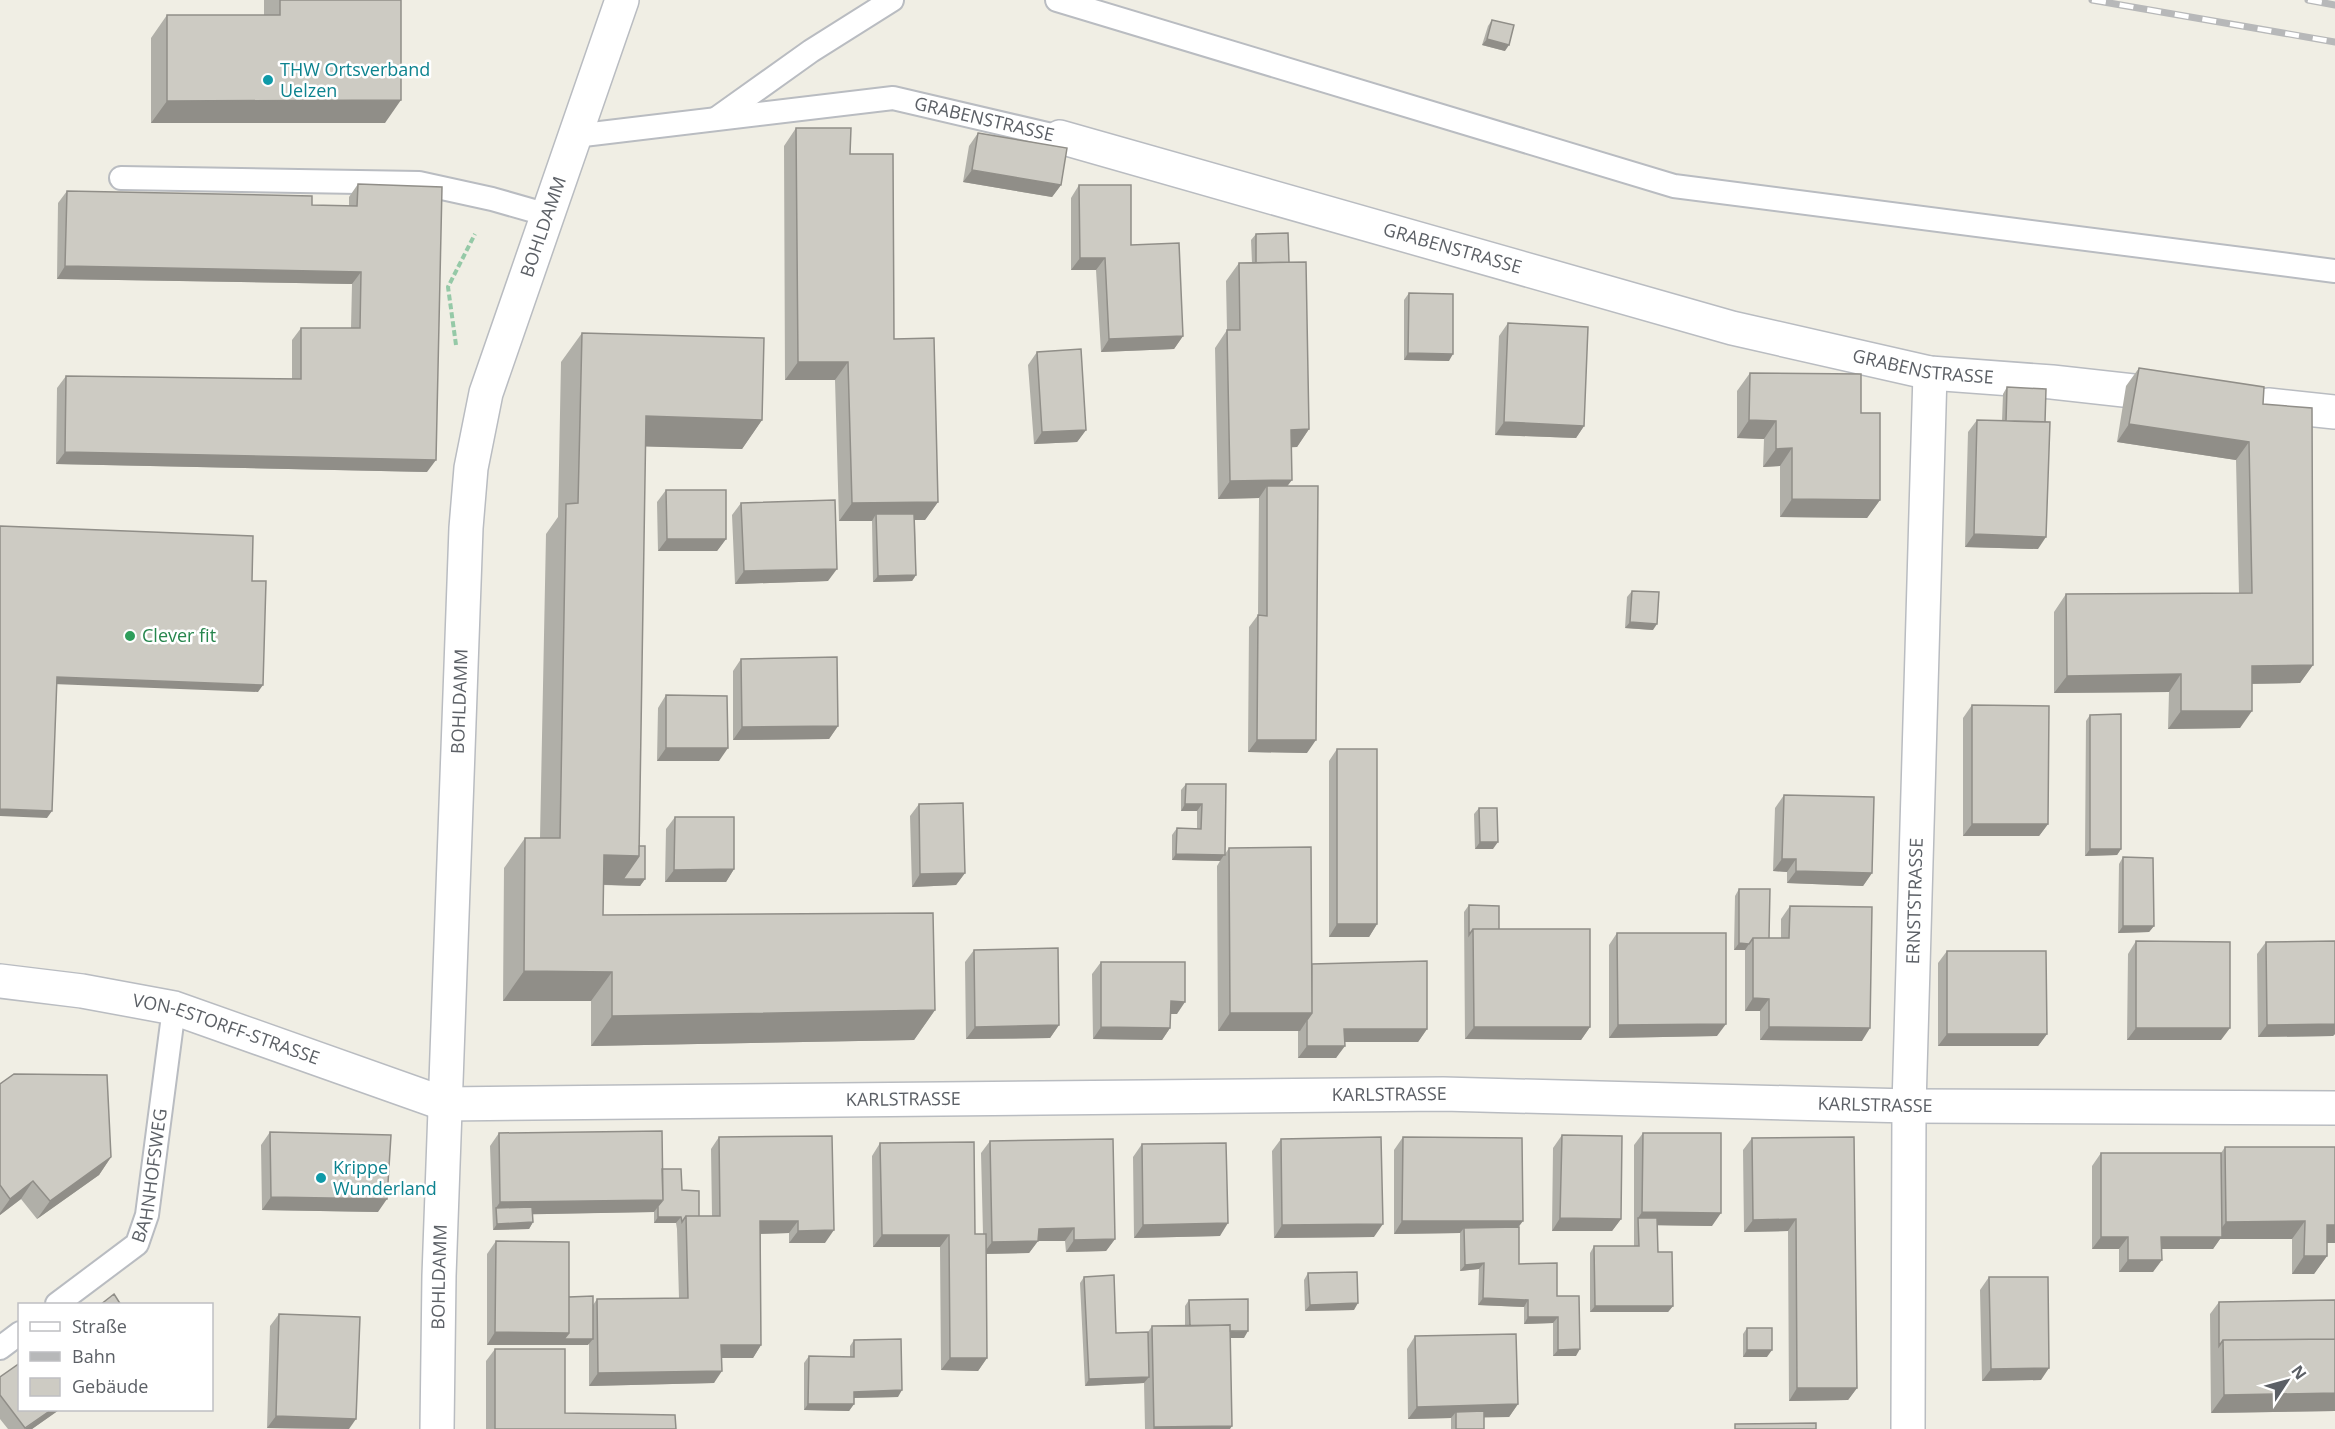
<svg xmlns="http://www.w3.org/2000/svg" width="2335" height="1429" viewBox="0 0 2335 1429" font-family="'Open Sans',sans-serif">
<rect width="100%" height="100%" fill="#f0eee4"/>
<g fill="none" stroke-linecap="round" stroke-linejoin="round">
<!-- service casing -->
<g stroke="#b9bcc1" stroke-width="26">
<g id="service">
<path d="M1057,0L1674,186L2335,271"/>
<path d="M717,118L811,51L892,0"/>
<path id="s1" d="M575,136L893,98L1060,137"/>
<path d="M121,178L419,183L492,199L548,215"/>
<path id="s2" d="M57,1304L137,1244L147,1215L174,1008"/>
<path d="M0,1348L20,1333"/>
</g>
</g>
<!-- minor casing -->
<g stroke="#b9bcc1" stroke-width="36">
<g id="minor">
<path id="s3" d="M1060,137L1732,328L1930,373L2052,382L2169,395"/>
<path d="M2268,405L2335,412"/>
<path id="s4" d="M0,981L82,991L174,1008L445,1104L1443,1094L1909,1106L2335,1108"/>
<path id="s5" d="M437,1429L439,1276L466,528L471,468L486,393L622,0"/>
<path id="s6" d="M1908,1429L1909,1106L1930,373"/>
</g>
</g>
<!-- path -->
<path stroke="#95c9a7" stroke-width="4" stroke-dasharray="6 3" stroke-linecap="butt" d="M456,345L448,287L475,234"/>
<!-- service -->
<use href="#service" stroke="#fff" stroke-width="22"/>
<!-- minor -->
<use href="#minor" stroke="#fff" stroke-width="33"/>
<!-- rail casing -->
<g stroke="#b7b8b9" stroke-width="7">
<path id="rail" d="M2092,0L2335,42
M2308,0L2335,5"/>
</g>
<!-- rail -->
<use href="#rail" stroke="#fff" stroke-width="4.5" stroke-dasharray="14" stroke-linecap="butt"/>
</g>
<!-- wall -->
<path fill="#b0afa8" d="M264,0H401L385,123H151V38L167,15H264Z
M1492,20L1505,51L1482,45L1488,26Z
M796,128L850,154L894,339L938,502L925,520H915L916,575L912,581L873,582L872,521H839L835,380H785L784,146Z
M978,133L1061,185L1052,197L963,182L969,146Z
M358,184L427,472L56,464L57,388L66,376L292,379V340L301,328H351L352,284L57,279L58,203L67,191L312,205L349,206V197Z
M1079,185L1131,245L1183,336L1174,349L1101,352L1096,270H1071V198Z
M1256,234L1289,262L1309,429L1297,447H1291L1287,486L1307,753L1248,752L1249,627L1258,615L1259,498L1218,499L1215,348L1227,330L1226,281L1239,263H1252L1251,240Z
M1409,293L1449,361L1404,360V300Z
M1508,323L1584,426L1576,438L1495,435L1499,336Z
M582,333L762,420L742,449L645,446L639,846L645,879L640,886L603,885V915L935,1010L914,1040L591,1046V1001H503L504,868L525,838H540L546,534L558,517L561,362Z
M1037,352L1086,430L1077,442L1034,444L1028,365Z
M2139,368L2263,404L2313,665L2300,683L2252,684L2240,728L2168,729L2169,692L2054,693V612L2066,594L2239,593L2236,460L2117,442L2126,386Z
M1750,373L1861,413L1880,500L1867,518L1780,517V466L1763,467L1764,439L1737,438V391Z
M2007,387L2045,422L2038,549L1965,547L1968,432L1977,420L2002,421L2003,394Z
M666,490L726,539L717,551H658L657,502Z
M741,503L828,581L735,584L732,515Z
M1632,591L1653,630L1625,628L1627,597Z
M741,659L838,726L829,739L733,740V671Z
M666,695L719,761H657L658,708Z
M1972,705L2048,824L2039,836H1963V718Z
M2090,715L2121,849L2117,855L2085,856L2086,721Z
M1337,749L1377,924L1369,937H1329V761Z
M1186,784H1226L1225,854L1229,848L1312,964L1427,1029L1418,1042H1345L1336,1058H1298V1031H1218L1217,866L1220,861L1172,860V835L1177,828L1197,829V811H1181V790Z
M1784,795L1872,873L1863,886L1787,883V872L1773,871L1775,808Z
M919,804L965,873L956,885L912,887L910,816Z
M1479,808L1493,849H1475L1474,814Z
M675,817L734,869L726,882H665L666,829Z
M2123,857L2154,926L2149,932L2118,933L2119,864Z
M1739,889L1769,938H1781V919L1790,906L1862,1041L1760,1040V1011H1745V950H1734L1735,896Z
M1469,905L1499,929L1590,1027L1581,1040L1465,1039L1464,912Z
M1617,933L1717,1036L1609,1038V945Z
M2136,941L2221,1040H2127L2128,954Z
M2335,941V1034L2333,1036L2258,1037L2257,954L2266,942Z
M974,950L1059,1025L1050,1038L966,1039L965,962Z
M1947,951L2047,1034L2038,1046H1938V963Z
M1101,962L1177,1014H1171L1170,1028L1162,1040L1093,1039L1092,974Z
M0,1084L111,1157L99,1175L37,1219L21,1199L0,1215Z
M270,1132L378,1212L262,1210L261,1145Z
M499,1133L662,1169L682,1190L699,1216H712L711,1149L719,1137L825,1243H789V1233L761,1234V1345L753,1358H722L714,1383L589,1386V1344L560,1345H487V1254L496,1241L569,1297L593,1305L597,1299L679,1298L677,1229L676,1223H654V1212L533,1214V1222L529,1229L493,1230L490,1146Z
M1643,1133L1712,1226L1657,1225L1658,1252L1673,1306L1668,1312H1590V1253L1594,1246H1634V1145Z
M1562,1135L1621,1219L1612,1231H1552L1553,1148Z
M1403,1137L1519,1227V1264L1557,1296L1576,1356H1553V1323L1524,1324V1307L1478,1305L1479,1269L1460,1271V1233L1394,1234V1150Z
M1854,1137L1857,1388L1848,1400L1789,1401L1788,1231L1744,1232L1743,1150L1752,1138Z
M1281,1139L1374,1237L1274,1238L1272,1151Z
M990,1141L1115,1239L1106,1251L1066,1252L1065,1241H1038L1029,1253L986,1254L987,1358L978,1371L941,1370L940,1247H873L872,1156L880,1143L975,1234H983L981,1153Z
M1142,1144L1220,1236L1134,1238L1133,1157Z
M2225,1147H2335V1243H2327V1256L2314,1274H2292V1239H2220L2213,1249H2161L2153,1272H2119V1249H2092V1166L2101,1153H2221Z
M1308,1273L1354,1310L1305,1311L1304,1280Z
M1084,1277L1116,1333L1148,1332L1152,1326H1185V1306L1189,1300L1244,1338H1230V1429H1145L1144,1383L1085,1386L1080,1283Z
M1989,1277L2041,1380L1982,1381L1980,1290Z
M2335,1300V1411L2211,1413L2210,1314L2219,1302Z
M279,1314L349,1429L267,1428L270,1326Z
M1747,1328L1767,1357H1743V1334Z
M1415,1336L1518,1404L1509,1417H1484V1429H1451V1418L1408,1419L1407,1349Z
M854,1340L898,1397L854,1398V1404L849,1411L804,1410V1363L809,1356L850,1357V1346Z
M495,1349L565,1413L676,1429H486V1361Z
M0,1377L20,1410H59L32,1429H8L0,1419Z"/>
<!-- shaded-wall -->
<path fill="#908e88" d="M1487,39L1509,45L1505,51L1482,45Z
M401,100L385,123H151L167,101Z
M972,170L1061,185L1052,197L963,182Z
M1080,258H1105L1096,270H1071Z
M65,266L361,272L352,284L57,279Z
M1183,336L1174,349L1101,352L1109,339Z
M1408,353L1453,354L1449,361L1404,360Z
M798,362H848L835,380H785Z
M646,416L762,420L742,449L625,446Z
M1749,420L1776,421L1764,439L1737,438Z
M1504,422L1584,426L1576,438L1495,435Z
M2129,424L2249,442L2236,460L2117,442Z
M1309,429L1297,447L1278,448L1291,430Z
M1086,430L1077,442L1034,444L1042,432Z
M1792,448L1780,466L1763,467L1776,449Z
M65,452L436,460L427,472L56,464Z
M1292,480L1279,497L1267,486L1259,498L1218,499L1230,481Z
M1792,499L1880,500L1867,518L1780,517Z
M938,502L925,520H876V514L872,521H839L852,503Z
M1974,534L2046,537L2038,549L1965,547Z
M667,539H726L717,551H658Z
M837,569L828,581L735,584L744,571Z
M916,575L912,581L873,582L878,576Z
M1630,622L1657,624L1653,630L1625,628Z
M2313,665L2300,683L2239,684L2252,666Z
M2181,674L2169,692L2054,693L2067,676Z
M57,677L263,685L258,692L53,684Z
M2181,711H2252L2240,728L2168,729Z
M838,726L829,739L733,740L742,727Z
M1257,740H1316L1307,753L1248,752Z
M666,748H728L719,761H657Z
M1185,804H1202L1197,811H1181Z
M0,809L52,811L47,818L0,816Z
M1972,824H2048L2039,836H1963Z
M1480,842H1498L1493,849H1475Z
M2090,849H2121L2117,855L2085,856Z
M1176,854L1224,855L1220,861L1172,860Z
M604,855L639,856L645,879L640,886L583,884Z
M1782,859H1796L1787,872L1773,871Z
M734,869L726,882H665L674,870Z
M1796,871L1872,873L1863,886L1787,883Z
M965,873L956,885L912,887L920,874Z
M1337,924H1377L1369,937H1329Z
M2123,926H2154L2149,932L2118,933Z
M1739,943L1749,944L1745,950H1734Z
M524,971L612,972L591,1001H503Z
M1753,998L1769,999L1760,1011H1745Z
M1171,1001L1185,1002L1177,1014H1162Z
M935,1010L914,1040L591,1046L612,1016Z
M1230,1013H1312L1300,1031H1218Z
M1726,1024L1717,1036L1609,1038L1618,1025Z
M2335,1024V1034L2333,1036L2258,1037L2267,1025Z
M1059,1025L1050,1038L966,1039L975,1027Z
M1101,1027L1170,1028L1162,1040L1093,1039Z
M1474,1027H1590L1581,1040L1465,1039Z
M1769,1027L1870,1028L1862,1041L1760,1040Z
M2136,1028H2230L2221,1040H2127Z
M1344,1029H1427L1418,1042H1335Z
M1947,1034H2047L2038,1046H1938Z
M1307,1046H1345L1336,1058H1298Z
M111,1157L99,1175L37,1219L50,1201Z
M33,1181L21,1199L0,1215V1213L10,1199Z
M271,1197L387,1199L378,1212L262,1210Z
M663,1200L654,1212L497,1215L496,1208L500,1202Z
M1642,1212L1721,1213L1712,1226L1638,1225V1218Z
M658,1217H681L676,1223H654Z
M1560,1218L1621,1219L1612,1231H1552Z
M1796,1219L1788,1231L1744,1232L1753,1220Z
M760,1221H798L789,1233L752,1234Z
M1402,1221H1523L1514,1233L1464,1228L1460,1233L1394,1234Z
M2305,1221L2292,1239H2220L2213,1249H2152L2161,1237H2215L2226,1222Z
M533,1222L529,1229L493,1230L497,1224Z
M1228,1223L1220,1236L1134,1238L1143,1225Z
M1383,1224L1374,1237L1274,1238L1282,1225Z
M2327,1225H2335V1243H2314Z
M1074,1228L1065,1241H1038L1029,1253L983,1254L992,1242L1039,1229Z
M834,1230L825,1243H789L798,1231Z
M882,1235H949L940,1247H873Z
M2101,1237H2128L2119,1249H2092Z
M1115,1239L1106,1251L1066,1252L1074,1240Z
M2304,1256H2327L2314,1274H2292Z
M2128,1260H2162L2153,1272H2119Z
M1484,1263L1479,1269L1460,1271L1465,1265Z
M1483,1298L1528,1300L1524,1307L1478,1305Z
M1358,1303L1354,1310L1305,1311L1310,1305Z
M1595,1306H1673L1668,1312H1590Z
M1528,1317H1558L1553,1323L1524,1324Z
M1248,1331L1244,1338H1185L1190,1332Z
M495,1332L569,1333L593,1339L588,1345H487Z
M721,1345H761L753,1358H712Z
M1580,1349L1576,1356H1553L1558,1350Z
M1747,1350H1772L1767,1357H1743Z
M950,1358H987L978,1371L941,1370Z
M2049,1368L2041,1380L1982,1381L1991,1369Z
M722,1371L714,1383L589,1386L598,1373Z
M1149,1377L1144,1383L1085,1386L1089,1379Z
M1797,1388H1857L1848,1400L1789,1401Z
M902,1390L898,1397L850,1398L854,1392Z
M2335,1393V1411L2211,1413L2224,1395Z
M808,1404H854L849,1411L804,1410Z
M1518,1404L1509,1417L1456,1418V1412L1451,1418L1408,1419L1417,1407Z
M51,1410H59L32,1429H25Z
M276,1416L356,1419L349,1429L267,1428Z
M1232,1426L1230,1429H1153L1154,1427Z"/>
<!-- building -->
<path fill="#cdcbc3" stroke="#908e88" stroke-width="1.5" d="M280,0H401V100L167,101V15H280Z
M1492,20L1514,25L1509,45L1487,39Z
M796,128H851L850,154H893L894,339L934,338L938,502L852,503L848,362H798Z
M978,133L1067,148L1061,185L972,170Z
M358,184L442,187L436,460L65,452L66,376L301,379V328H360L361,272L65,266L67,191L312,196V205L357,206Z
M1079,185H1131V245L1179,243L1183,336L1109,339L1105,258H1080Z
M1288,233L1289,262L1256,263V234Z
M1306,262L1309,429L1291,430L1292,480L1230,481L1227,330H1240L1239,263Z
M1409,293L1453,294V354L1408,353Z
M1508,323L1588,327L1584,426L1504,422Z
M582,333L764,338L762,420L646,416L639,856L604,855L603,915L933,913L935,1010L612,1016V972L524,971L525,838H560L566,504L578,503Z
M1081,349L1086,430L1042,432L1037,352Z
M2139,368L2264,387L2263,404L2312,408L2313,665L2252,666V711H2181V674L2067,676L2066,594L2252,593L2249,442L2129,424Z
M1750,373L1861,374V413H1880V500L1792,499V448L1776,449V421L1749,420Z
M2007,387L2046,389L2045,422L2006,421Z
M1977,420L2050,422L2046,537L1974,534Z
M1267,486H1318L1316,740H1257L1258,615L1267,616Z
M666,490H726V539H667Z
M835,500L837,569L744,571L741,503Z
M876,514H914L916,575L878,576Z
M0,526L253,536L252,581H266L263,685L57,677L52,811L0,809Z
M1632,591L1659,592L1657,624L1630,622Z
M837,657L838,726L742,727L741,659Z
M666,695L727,696L728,748H666Z
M1972,705L2049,706L2048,824H1972Z
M2121,714V849H2090V715Z
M1337,749H1377V924H1337Z
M1186,784H1226L1225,855L1176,854L1177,828L1201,829L1202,804H1185Z
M1784,795L1874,797L1872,873L1796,871V859H1782Z
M963,803L965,873L920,874L919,804Z
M1479,808H1497L1498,842H1480Z
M675,817H734V869L674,870Z
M639,846H645V879H623L639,856Z
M1311,847L1312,1013H1230L1229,848Z
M2123,857L2153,858L2154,926H2123Z
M1739,889H1770L1769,938H1753L1749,944L1739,943Z
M1469,905L1499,906V929H1473L1469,935Z
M1790,906L1872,907L1870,1028L1769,1027V999L1753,998V938H1789Z
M1473,929H1590V1027H1474Z
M1617,933H1726V1024L1618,1025Z
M2136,941L2230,942V1028H2136Z
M2335,941V1024L2267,1025L2266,942Z
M1058,948L1059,1025L975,1027L974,950Z
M1947,951H2046L2047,1034H1947Z
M1427,961V1029H1344L1345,1046H1307V1020L1312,1013V964Z
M1101,962H1185V1002L1171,1001L1170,1028L1101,1027Z
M14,1074L107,1075L111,1157L50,1201L33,1181L10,1199L0,1185V1084Z
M662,1131L663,1200L500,1202L499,1133Z
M270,1132L391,1135L387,1199L271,1197Z
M1643,1133H1721V1213L1642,1212Z
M1562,1135L1622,1136L1621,1219L1560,1218Z
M832,1136L834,1230L798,1231V1221H760L761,1345H721L722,1371L598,1373L597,1299L688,1298L686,1216H720L719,1137Z
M1381,1137L1383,1224L1282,1225L1281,1139Z
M1403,1137L1522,1138L1523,1221H1402Z
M1854,1137L1857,1388H1797L1796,1219L1753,1220L1752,1138Z
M1113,1139L1115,1239L1074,1240V1228L1039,1229L1038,1241L992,1242L990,1141Z
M974,1142L975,1234H986L987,1358H950L949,1235H882L880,1143Z
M1226,1143L1228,1223L1143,1225L1142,1144Z
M2225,1147H2335V1225H2327V1256H2304L2305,1221L2226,1222Z
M2101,1153H2221L2222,1237H2161L2162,1260H2128V1237H2101Z
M662,1169H681L682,1190L699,1191V1216H686L682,1222L681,1217H658V1206L663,1200Z
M532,1207L533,1222L497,1224L496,1208Z
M1638,1218H1657L1658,1252H1672L1673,1306H1595L1594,1246H1639Z
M1519,1227V1264L1557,1263V1296H1579L1580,1349L1558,1350V1317H1528V1300L1483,1298L1484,1263L1465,1265L1464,1228Z
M496,1241L569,1242V1333L495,1332Z
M1357,1272L1358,1303L1310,1305L1308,1273Z
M1114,1275L1116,1333L1148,1332L1149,1377L1089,1379L1084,1277Z
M1989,1277H2048L2049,1368L1991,1369Z
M114,1294L121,1305H100Z
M593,1296V1339H564L569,1333V1297Z
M1248,1299V1331H1230V1325L1190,1326L1189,1300Z
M2335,1300V1339L2223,1340L2219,1346V1302Z
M279,1314L360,1317L356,1419L276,1416Z
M1230,1325L1232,1426L1154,1427L1152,1326Z
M1747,1328H1772V1350H1747Z
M1516,1334L1518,1404L1417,1407L1415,1336Z
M901,1339L902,1390L854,1392V1404H808L809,1356L854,1357V1340Z
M2335,1339V1393L2224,1395L2223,1340Z
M495,1349H565V1413L675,1415L676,1429H495Z
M20,1363V1410H51L25,1428L0,1395V1377Z
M1484,1411V1429H1456V1412Z
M1816,1423V1429H1735V1424Z"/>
<!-- markers -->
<g fill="#0f9aa8" stroke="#fff" stroke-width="2">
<circle cx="268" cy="80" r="6"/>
<circle cx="321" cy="1178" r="6"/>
</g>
<circle fill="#2e9e5b" stroke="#fff" stroke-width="2" cx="130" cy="636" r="6"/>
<g text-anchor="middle" stroke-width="5" stroke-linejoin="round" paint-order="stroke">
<!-- culture labels -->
<g font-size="18" fill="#0d838f" stroke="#fff" text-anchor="start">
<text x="280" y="76">THW Ortsverband<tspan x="280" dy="21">Uelzen</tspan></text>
<text x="333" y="1174">Krippe<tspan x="333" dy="21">Wunderland</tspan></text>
</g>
<!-- street labels -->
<g font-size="18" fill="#5c6066" stroke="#fff">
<text dy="6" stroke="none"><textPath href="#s1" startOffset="414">GRABENSTRASSE</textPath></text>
<text dy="6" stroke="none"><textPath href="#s5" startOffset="1214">BOHLDAMM</textPath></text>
<text dy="6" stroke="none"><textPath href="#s3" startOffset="408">GRABENSTRASSE</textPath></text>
<text dy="6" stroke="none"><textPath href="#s3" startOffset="894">GRABENSTRASSE</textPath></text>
<text dy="6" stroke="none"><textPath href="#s5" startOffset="728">BOHLDAMM</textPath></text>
<text dy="6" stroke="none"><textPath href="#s6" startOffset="528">ERNSTSTRASSE</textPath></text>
<text dy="6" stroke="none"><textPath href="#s4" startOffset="232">VON-ESTORFF-STRASSE</textPath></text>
<text dy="6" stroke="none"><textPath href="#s4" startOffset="1408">KARLSTRASSE</textPath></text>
<text dy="6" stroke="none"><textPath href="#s4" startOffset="922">KARLSTRASSE</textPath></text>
<text dy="6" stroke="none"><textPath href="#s4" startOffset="1894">KARLSTRASSE</textPath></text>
<text dy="6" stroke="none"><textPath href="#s2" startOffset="170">BAHNHOFSWEG</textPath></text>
<text dy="6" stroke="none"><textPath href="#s5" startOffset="152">BOHLDAMM</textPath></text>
</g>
<!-- leisure labels -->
<g font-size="18" fill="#27864d" stroke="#fff" text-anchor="start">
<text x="142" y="642">Clever fit</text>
</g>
</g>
<!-- legend -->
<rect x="18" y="1303" width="195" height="108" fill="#ffffff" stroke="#bebfc2" stroke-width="1.5"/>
<rect x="30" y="1322" width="30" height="9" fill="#ffffff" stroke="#bebfc2" stroke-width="1.5"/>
<text x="72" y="1333" font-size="18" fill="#5c6066">Straße</text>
<rect x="30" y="1352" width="30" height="9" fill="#b7b8b9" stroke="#bebfc2" stroke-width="1.5"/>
<text x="72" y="1363" font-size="18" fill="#5c6066">Bahn</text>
<rect x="30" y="1378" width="30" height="18" fill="#cdcbc3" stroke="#bebfc2" stroke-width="1.5"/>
<text x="72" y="1393" font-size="18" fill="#5c6066">Gebäude</text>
<!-- north arrow -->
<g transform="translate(2287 1381) rotate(54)" stroke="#ffffff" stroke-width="4.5" paint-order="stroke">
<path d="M0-4.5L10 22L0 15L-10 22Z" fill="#5c6066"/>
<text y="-9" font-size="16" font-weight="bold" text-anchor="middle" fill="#5c6066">N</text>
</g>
</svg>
